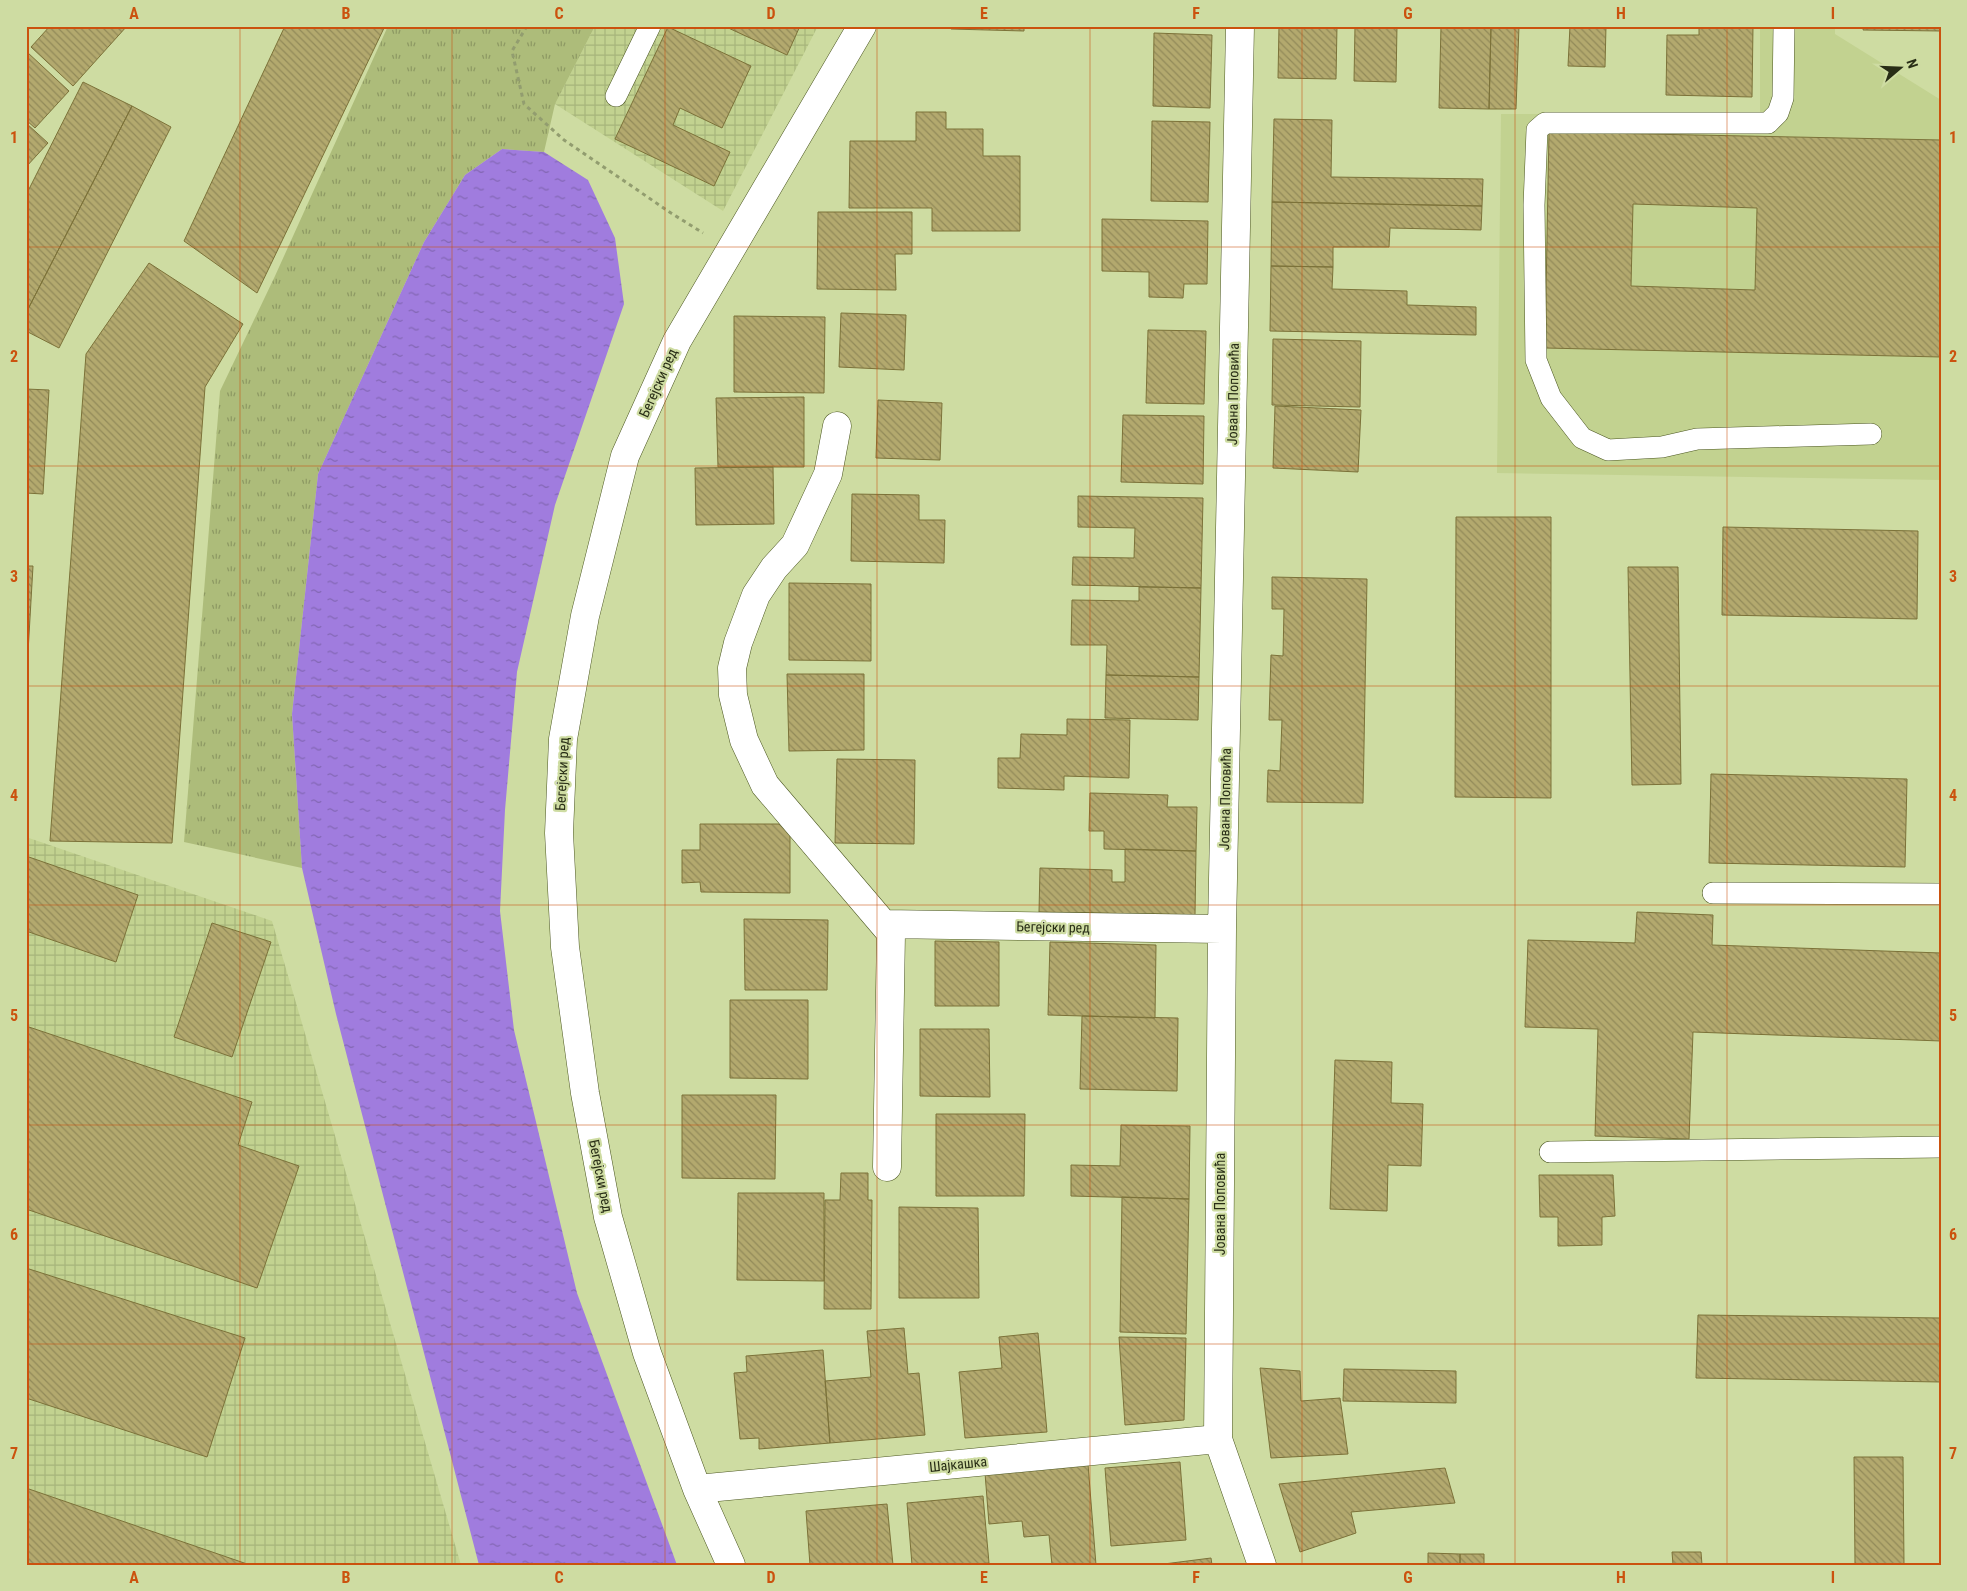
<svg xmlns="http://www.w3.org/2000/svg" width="1967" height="1591" viewBox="0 0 1967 1591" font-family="'Roboto Condensed',sans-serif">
<defs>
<pattern id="industrial-grid" width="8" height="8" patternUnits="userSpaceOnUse" patternTransform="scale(1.25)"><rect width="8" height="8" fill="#c2d290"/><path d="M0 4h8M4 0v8" fill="none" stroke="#a7b57b"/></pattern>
<pattern id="grass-tufts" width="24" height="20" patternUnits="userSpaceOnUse" patternTransform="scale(1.25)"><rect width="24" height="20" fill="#adbc7a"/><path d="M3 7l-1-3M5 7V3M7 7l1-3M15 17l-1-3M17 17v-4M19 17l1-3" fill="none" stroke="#8d9963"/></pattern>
<pattern id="water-ripples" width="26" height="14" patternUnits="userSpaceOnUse" patternTransform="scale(1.25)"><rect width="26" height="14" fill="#a07cde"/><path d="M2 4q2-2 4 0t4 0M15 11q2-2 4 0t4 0" fill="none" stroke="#8266b3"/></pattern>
<pattern id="building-back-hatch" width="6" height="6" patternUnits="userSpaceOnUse" patternTransform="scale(1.25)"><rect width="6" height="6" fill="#b3a96e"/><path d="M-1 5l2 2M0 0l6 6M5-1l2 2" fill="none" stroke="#928a59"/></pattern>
</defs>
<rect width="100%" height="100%" fill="#cedca2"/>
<!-- built -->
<path fill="#c2d290" d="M1760,26H1835V34L1941,100V480L1497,473L1501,114L1760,113Z"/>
<!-- industrial -->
<path fill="url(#industrial-grid)" d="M595,26H818L723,211L555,104Z
M26,837L272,921L461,1565H26Z"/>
<!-- grass -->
<path fill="url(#grass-tufts)" d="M388,26H595L555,104L544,152L502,149L465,175L424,242L318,474L292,714L302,868L184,842L220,391L275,276Z"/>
<!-- water -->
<path fill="url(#water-ripples)" d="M502,149L544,152L588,180L615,238L624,304L555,505L517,672L505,810L500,911L514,1030L577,1293L677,1565H479L336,1014L302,868L292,714L318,474L424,242L465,175Z"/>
<!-- building -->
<path fill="url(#building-back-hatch)" stroke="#7c7239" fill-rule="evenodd" d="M50,26H127L73,86L31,47Z
M285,26H385L257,293L184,241Z
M724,26H800L787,55Z
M951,26H1024V31L951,29Z
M1279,26H1337L1336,79L1278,78Z
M1355,26H1397L1396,82L1354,81Z
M1441,26H1491L1489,109L1439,108Z
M1491,26H1519L1516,109H1489Z
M1570,26H1606L1605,67L1568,66Z
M1699,26H1753L1752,97L1666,95L1667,35H1699Z
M1864,26H1941V31L1863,30Z
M668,27L751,66L722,128L680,108L673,125L730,152L714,186L615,139Z
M1154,33L1212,35L1210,108L1153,106Z
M27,52L69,91L35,128L26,120Z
M83,82L132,106L26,313V195Z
M132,106L171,127L59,348L26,331V313Z
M916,112H946V129H983V156H1020V231H932V208H849L850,141H916Z
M1274,119L1332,120L1331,177L1483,179L1482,206L1272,202Z
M1152,121L1210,122L1208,202L1151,201Z
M26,123L48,143L26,167Z
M1549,132L1941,140V357L1545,348ZM1633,204L1757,208L1755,290L1631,286Z
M1272,202L1482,206L1481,230L1390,228L1389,247H1333V267L1271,266Z
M818,212H912V254H895L896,290L817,289Z
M1102,219L1208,221L1207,284H1184L1183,298L1149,297V272L1102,271Z
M149,263L243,324L205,387L172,843L50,841L86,354Z
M1271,266L1333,267L1332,289L1407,291V305L1476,307V335L1270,331Z
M841,313L906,315L904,370L839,367Z
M734,316L825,317L824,393L734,392Z
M1148,330L1206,331L1204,404L1146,403Z
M1273,339L1361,341L1360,407L1272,405Z
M26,389L49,390L43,494L26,493Z
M804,397V467H718L716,398Z
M878,400L942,403L940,460L876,458Z
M1275,406L1361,410L1358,472L1273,468Z
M1123,415L1204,416L1203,484L1121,482Z
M773,467L774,524L696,525L695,468Z
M852,494L919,495V520H945L944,563L851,561Z
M1078,496L1203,498L1201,588L1072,585L1073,557L1134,558L1135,528L1078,527Z
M1456,517H1551V798L1455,797Z
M1723,527L1918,531L1917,619L1722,615Z
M26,566H33L26,687Z
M1628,567H1678L1681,784L1632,785Z
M1272,577L1367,579L1363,803L1267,802L1268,770L1280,771L1282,720H1269L1271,655L1283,656L1284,609H1272Z
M789,583L871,584V661L789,660Z
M1139,587L1201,588L1199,677L1106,675L1107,645H1071L1072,600L1139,601Z
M787,674H864V750L789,751Z
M1106,675L1199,677L1198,720L1105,718Z
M1067,719L1130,720L1129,778L1064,776V790L998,788V758H1020L1021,734L1067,735Z
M837,759L915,760L914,844L835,843Z
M1711,774L1907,779L1905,867L1709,863Z
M1090,793L1168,795L1167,807H1197L1196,851L1104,849V831H1089Z
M700,824H790V893L701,892L700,882L682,883V850H700Z
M1125,849L1196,851L1195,915L1039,912L1040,868L1112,870V882H1125Z
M26,856L138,895L116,962L26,931Z
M1637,912L1713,915L1712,945L1941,953V1041L1693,1032L1689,1139L1595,1136L1598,1029L1525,1027L1528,940L1635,943Z
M744,919L828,920L827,990H745Z
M212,923L271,942L232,1057L174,1037Z
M935,941L999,942V1006H935Z
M1050,942L1156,945L1155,1018L1048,1015Z
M730,1000H808V1079L730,1078Z
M1082,1016L1178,1018L1177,1091L1080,1089Z
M26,1026L252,1102L238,1145L299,1166L257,1288L26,1209Z
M920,1029H989L990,1097L920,1096Z
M1335,1060L1392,1062L1391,1103L1423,1104L1421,1166L1388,1165L1387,1211L1330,1209Z
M682,1095H776L775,1179L682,1178Z
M936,1114H1025L1024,1196H936Z
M1121,1125L1190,1126L1189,1199L1071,1196V1165L1120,1166Z
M841,1173H868V1200H872L871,1309H824L825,1200H840Z
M1539,1175H1613L1615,1216L1602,1217V1245L1558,1246V1217H1540Z
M738,1193H824V1281L737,1280Z
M1122,1197L1189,1199L1186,1334L1120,1332Z
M899,1207L978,1208L979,1298H899Z
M26,1268L245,1338L207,1457L26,1398Z
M1698,1315L1941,1318V1382L1696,1378Z
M904,1328L908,1374L919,1373L925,1435L830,1443L825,1381L871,1377L867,1331Z
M1038,1333L1047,1432L965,1438L959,1372L1002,1368L999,1337Z
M1119,1337L1186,1338L1184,1420L1125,1425Z
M823,1350L830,1443L759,1449V1438L740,1439L734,1373L747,1372L746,1356Z
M1260,1368L1300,1371L1301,1401L1340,1398L1348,1454L1271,1458Z
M1344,1369L1456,1371V1403L1343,1401Z
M1854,1457H1903L1904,1565H1855Z
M1180,1462L1186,1540L1111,1546L1105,1468Z
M1088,1464L1096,1565H1052L1049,1535L1024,1537L1022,1521L989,1524L985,1473Z
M1445,1468L1455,1503L1351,1512L1356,1533L1300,1552L1279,1484Z
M26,1488L250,1565H26Z
M983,1496L989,1563L964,1565H912L907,1503Z
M887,1504L893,1565H810L806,1511Z
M1672,1552H1701L1702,1565H1673Z
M1428,1553L1460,1554V1565H1428Z
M1460,1554H1484V1565H1460Z
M1211,1558L1212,1565H1156Z"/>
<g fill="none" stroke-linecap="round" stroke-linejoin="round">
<!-- lane casing -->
<g stroke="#4c5721" stroke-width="22">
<path id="lane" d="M1784,26L1783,98L1778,113L1768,123H1545L1537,130L1534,205L1536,360L1551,398L1582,438L1608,450L1662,447L1697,439L1871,434
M616,96L650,26
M1713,893L1941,894
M1550,1152L1941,1147"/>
</g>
<!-- street casing -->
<g stroke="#4c5721" stroke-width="29">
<path id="street" d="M1240,26L1222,929L1218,1439L1262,1565
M837,426L828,474L795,545L774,568L756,595L738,643L732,668L733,695L744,740L765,785L891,933L887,1167
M884,924L1222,929
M697,1489L1218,1439
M731,1565L697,1489L647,1353L608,1217L585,1093L565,947L559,833L563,739L585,616L625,456L677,341L862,26"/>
</g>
<!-- path -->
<path stroke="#929d6f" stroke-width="3" stroke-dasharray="4 4" stroke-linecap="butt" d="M527,26L512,51L524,104L564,140L671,213L703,233"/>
<!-- lane -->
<use href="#lane" stroke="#fff" stroke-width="21"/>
<!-- street -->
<use href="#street" stroke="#fff" stroke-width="28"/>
</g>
<!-- grid -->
<path fill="none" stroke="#cb520e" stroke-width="1" stroke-opacity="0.55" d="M240,26V1565M452,26V1565M665,26V1565M877,26V1565M1090,26V1565M1302,26V1565M1515,26V1565M1727,26V1565M26,247H1941M26,466H1941M26,686H1941M26,905H1941M26,1125H1941M26,1344H1941"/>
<g text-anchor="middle" stroke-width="4.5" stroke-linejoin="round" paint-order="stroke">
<!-- street labels -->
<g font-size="14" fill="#282d16" stroke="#cedca2">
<text transform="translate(658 383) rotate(-66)" y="5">Бегејски ред</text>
<text transform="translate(1233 394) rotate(-89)" y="5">Јована Поповића</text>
<text transform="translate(562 774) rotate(-87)" y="5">Бегејски ред</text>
<text transform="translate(1225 799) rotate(-89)" y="5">Јована Поповића</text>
<text transform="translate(1053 927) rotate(1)" y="5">Бегејски ред</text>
<text transform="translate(601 1176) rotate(79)" y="5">Бегејски ред</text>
<text transform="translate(1220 1204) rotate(-90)" y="5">Јована Поповића</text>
<text transform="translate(958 1464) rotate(-6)" y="5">Шајкашка</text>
</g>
</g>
<!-- border -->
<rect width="1967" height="1591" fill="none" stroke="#cedca2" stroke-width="55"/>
<!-- north arrow -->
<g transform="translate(1900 68) rotate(71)" stroke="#cedca2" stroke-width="4" paint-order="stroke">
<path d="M0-4L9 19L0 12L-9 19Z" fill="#282d16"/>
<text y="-8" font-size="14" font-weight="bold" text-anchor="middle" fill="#282d16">N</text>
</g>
<rect x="28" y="28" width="1912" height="1536" fill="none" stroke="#cb520e" stroke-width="2"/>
<g font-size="16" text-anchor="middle" font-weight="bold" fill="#cb520e">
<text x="134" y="19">A</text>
<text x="346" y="19">B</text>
<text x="559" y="19">C</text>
<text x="771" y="19">D</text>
<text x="984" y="19">E</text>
<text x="1196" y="19">F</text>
<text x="1408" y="19">G</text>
<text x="1621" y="19">H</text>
<text x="1833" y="19">I</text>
<text x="14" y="143">1</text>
<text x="1953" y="143">1</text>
<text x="14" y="362">2</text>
<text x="1953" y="362">2</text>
<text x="14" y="582">3</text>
<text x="1953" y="582">3</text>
<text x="14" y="801">4</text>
<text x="1953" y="801">4</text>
<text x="14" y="1021">5</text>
<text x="1953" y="1021">5</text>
<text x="14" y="1240">6</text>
<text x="1953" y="1240">6</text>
<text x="14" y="1459">7</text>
<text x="1953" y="1459">7</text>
<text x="134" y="1583">A</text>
<text x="346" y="1583">B</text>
<text x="559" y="1583">C</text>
<text x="771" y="1583">D</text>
<text x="984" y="1583">E</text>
<text x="1196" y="1583">F</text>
<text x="1408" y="1583">G</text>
<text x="1621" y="1583">H</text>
<text x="1833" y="1583">I</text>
</g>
</svg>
